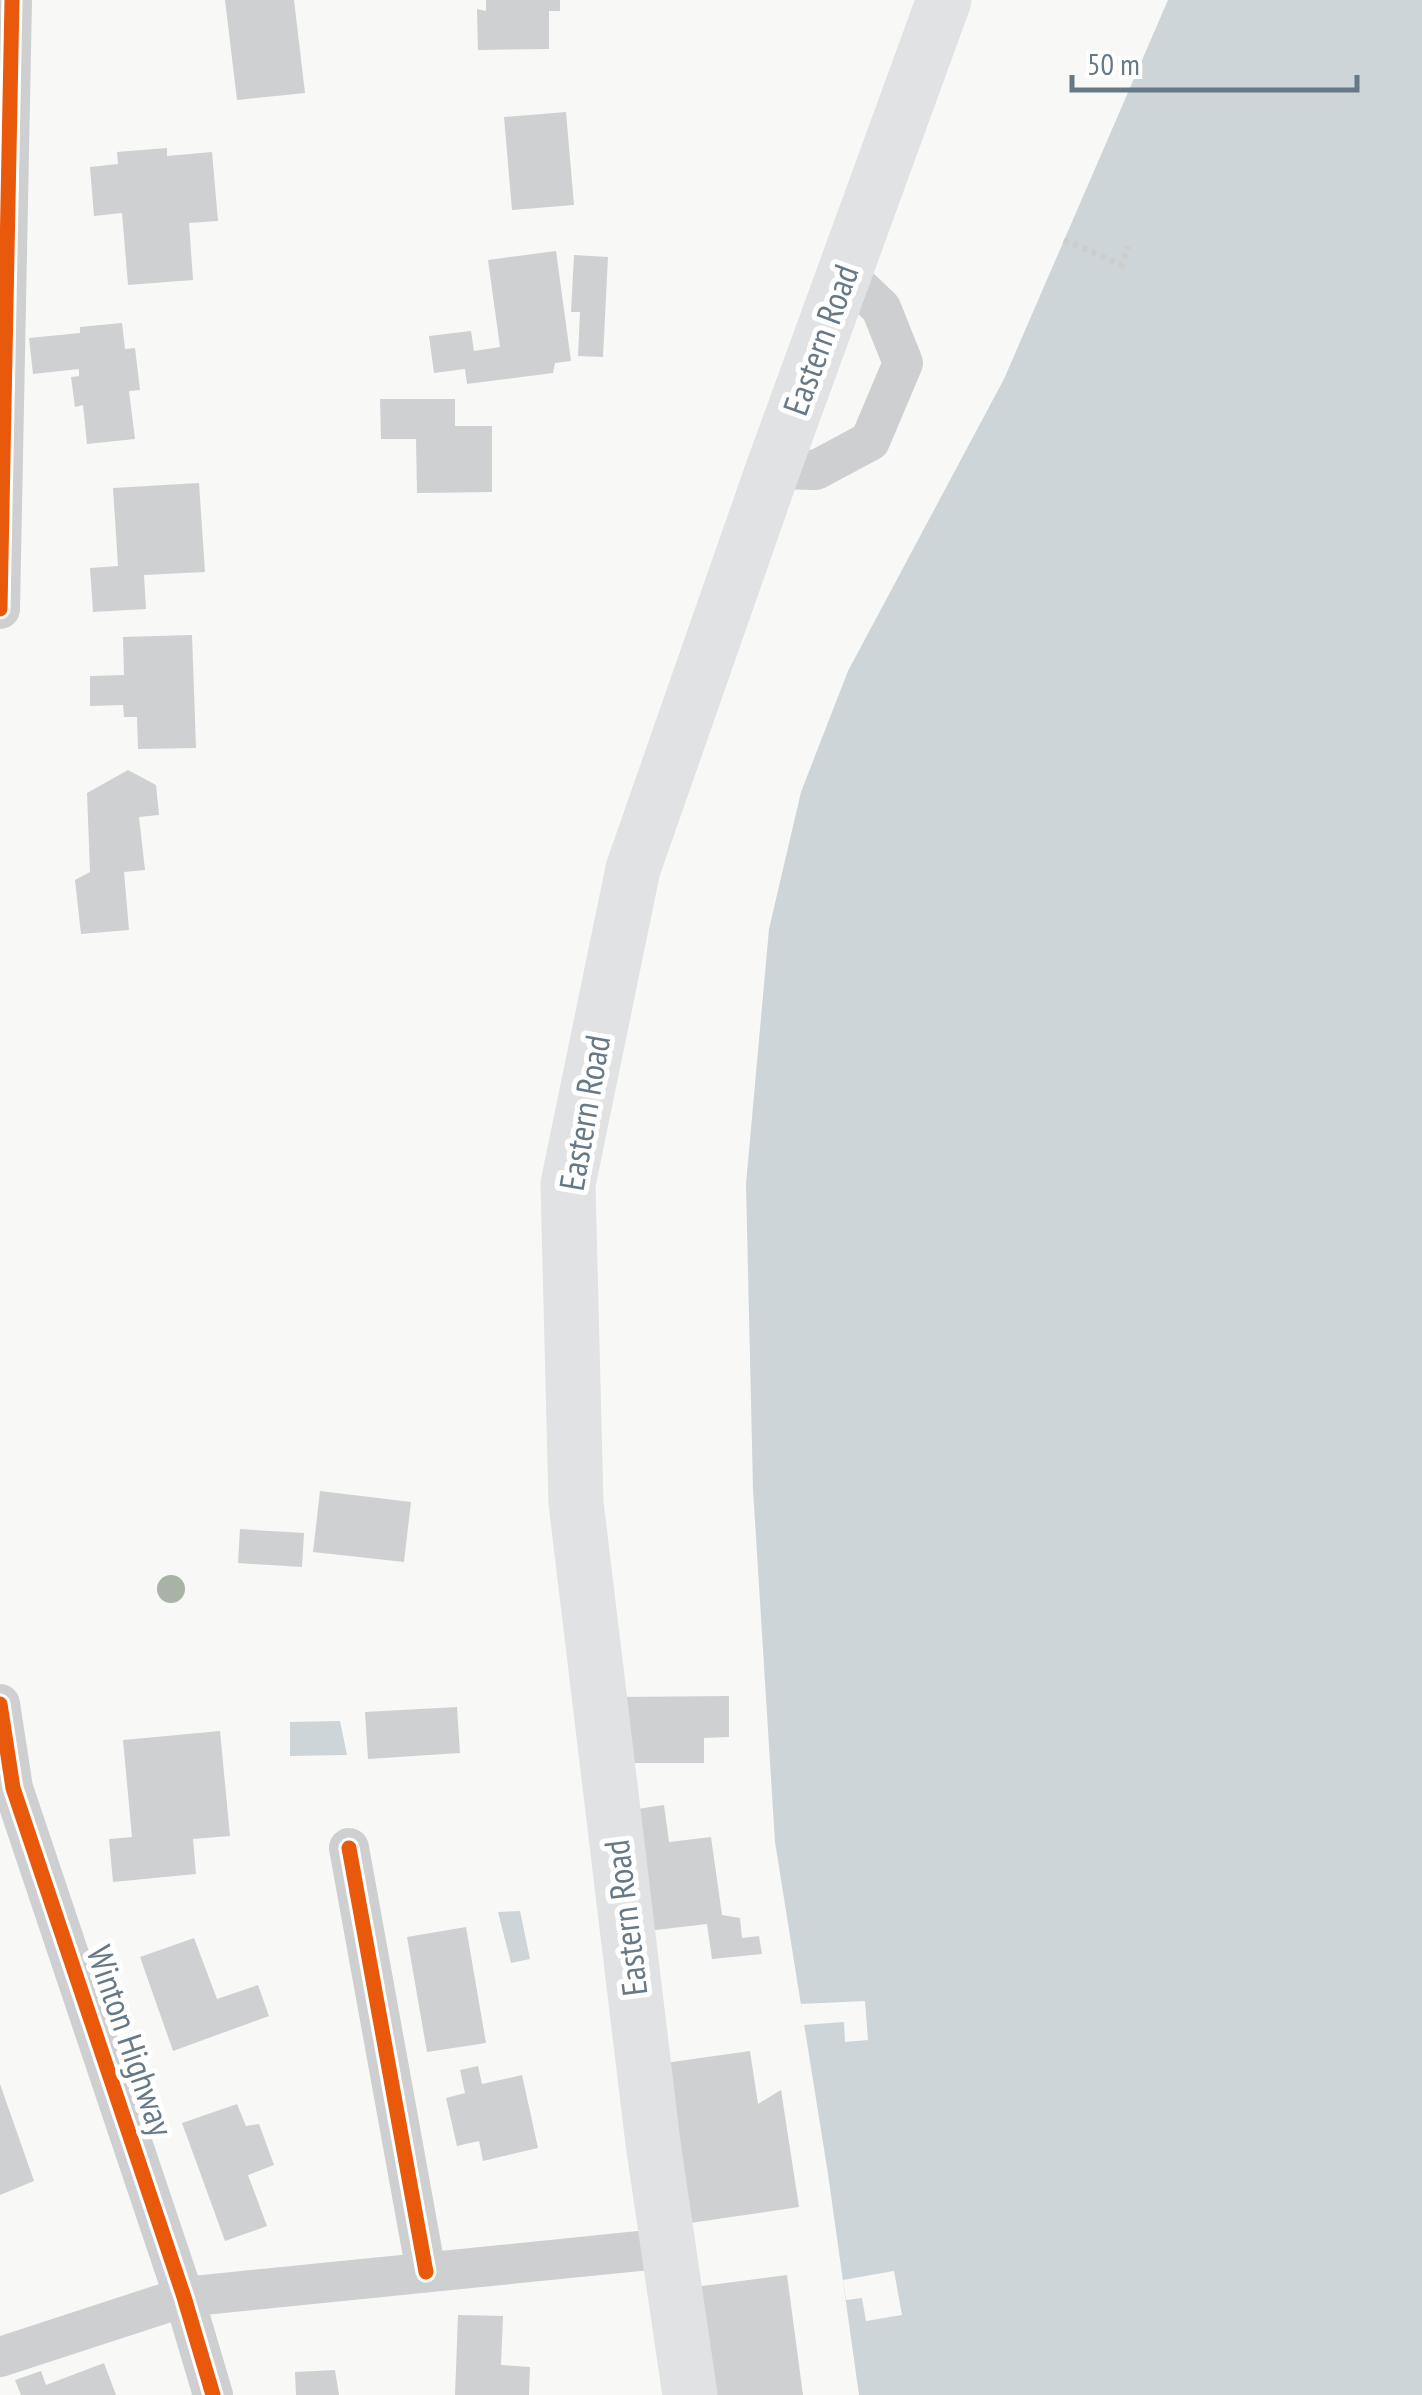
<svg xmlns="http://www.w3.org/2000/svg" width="1422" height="2395" viewBox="0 0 1422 2395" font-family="'PT Sans Narrow',sans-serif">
<rect width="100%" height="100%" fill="#f8f8f7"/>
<!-- water -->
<path fill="#cdd5d8" d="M1168,0H1422V2395H859L828,2174L775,1842L753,1489L746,1184L769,929L801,792L848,671L1004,379Z
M340,1721L347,1755L290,1756V1722Z
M520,1911L530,1959L511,1963L498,1912Z"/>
<!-- pier -->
<path fill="#f8f8f7" d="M865,2001L868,2040L845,2042L844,2022L803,2025L801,2004Z
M894,2271L902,2315L866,2321L862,2298L846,2300L843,2280Z"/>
<!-- building -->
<path fill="#cfd0d1" d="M225,0H294L305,93L237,100Z
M486,0H560V11H549V49L478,50L477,9L486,11Z
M566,112L574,205L512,210L504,117Z
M167,148V156L212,152L218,221L189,223L193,280L128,285L122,213L94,216L90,167L118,164L117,152Z
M556,251L571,361L555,363L553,373L467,384L465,369L434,373L429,336L471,331L474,351L500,347L488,260Z
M574,255L608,257L603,357L578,356L580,312H571Z
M122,323L125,349L135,348L140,390L129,391L135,439L87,444L83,405L75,407L71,377L79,376V369L33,374L29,338L80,333V327Z
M380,399H455V426H492V492L417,493L416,439H381Z
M199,483L205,572L144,575L146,609L93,612L90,568L118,566L113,488Z
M192,635L196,748L138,749L137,717H124L123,705L90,706V676L124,675L123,637Z
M128,770L156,785L159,815L139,817L145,870L124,872L129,930L81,934L75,880L90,872L87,793Z
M320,1491L411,1502L404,1562L313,1552Z
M240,1529L304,1533L302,1567L238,1563Z
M729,1696V1737L704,1738V1763H617L616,1697Z
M457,1707L460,1753L368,1759L365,1712Z
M220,1731L230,1836L193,1839L196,1874L113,1882L109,1839L132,1837L123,1740Z
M664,1805L669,1842L711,1837L722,1915L740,1918L742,1938L759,1936L762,1954L712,1959L707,1924L647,1931L631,1810Z
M466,1927L486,2043L427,2052L407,1937Z
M194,1938L217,1999L258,1985L269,2016L173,2051L140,1957Z
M750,2051L758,2104L781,2090L799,2207L690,2223L665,2063Z
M478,2066L482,2084L522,2075L538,2148L483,2161L479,2141L457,2146L446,2098L465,2093L460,2070Z
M0,2084L34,2181L0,2195Z
M237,2104L246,2126L259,2124L274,2165L248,2175L267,2226L225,2241L182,2123Z
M787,2275L803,2395H701L687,2288Z
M458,2315L503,2316L501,2365L530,2367L529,2395H455Z
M104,2363L116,2395H21L15,2380L41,2371L46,2385Z
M335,2370L339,2395H296L295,2372Z"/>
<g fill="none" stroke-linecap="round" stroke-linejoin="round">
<!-- path -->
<path stroke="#cccdcd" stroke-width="6" stroke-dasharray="5 5" stroke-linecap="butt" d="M1064,240L1122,265L1128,246"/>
<!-- minor -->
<path stroke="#cecfd0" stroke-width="40" d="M773,469L816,470L870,441L903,363L881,308L845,274
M0,609L12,0
M0,1704L13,1788L184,2297L213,2395
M349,1848L426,2272
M0,2357L184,2297L669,2248"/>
<!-- highway -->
<path stroke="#e1e2e3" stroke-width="55" d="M690,2395L653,2143L576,1503L568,1184L633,869L773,469L944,0"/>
<!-- cycleway casing -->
<g stroke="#fff" stroke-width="21">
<path id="cycleway" d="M0,609L12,0
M0,1704L13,1788L184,2297L213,2395
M349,1848L426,2272"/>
</g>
<!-- cycleway -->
<use href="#cycleway" stroke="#e8590c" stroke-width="15"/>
</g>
<!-- trees -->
<circle fill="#a8b2a5" cx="171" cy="1589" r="14"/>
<g text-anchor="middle" stroke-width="10" stroke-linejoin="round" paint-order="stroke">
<!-- street labels -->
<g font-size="35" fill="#677987" stroke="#fff">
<text transform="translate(821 340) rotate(-70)" y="12">Eastern Road</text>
<text transform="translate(585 1113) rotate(-80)" y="12">Eastern Road</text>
<text transform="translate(626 1918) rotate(-97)" y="12">Eastern Road</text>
<text transform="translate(130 2041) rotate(71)" y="12">Winton Highway</text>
</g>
</g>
<!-- scale -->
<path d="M1072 75v15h285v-15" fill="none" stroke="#677987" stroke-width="5"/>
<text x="1087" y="75" font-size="30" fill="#677987" stroke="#ffffff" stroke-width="8" paint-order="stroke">50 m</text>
</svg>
